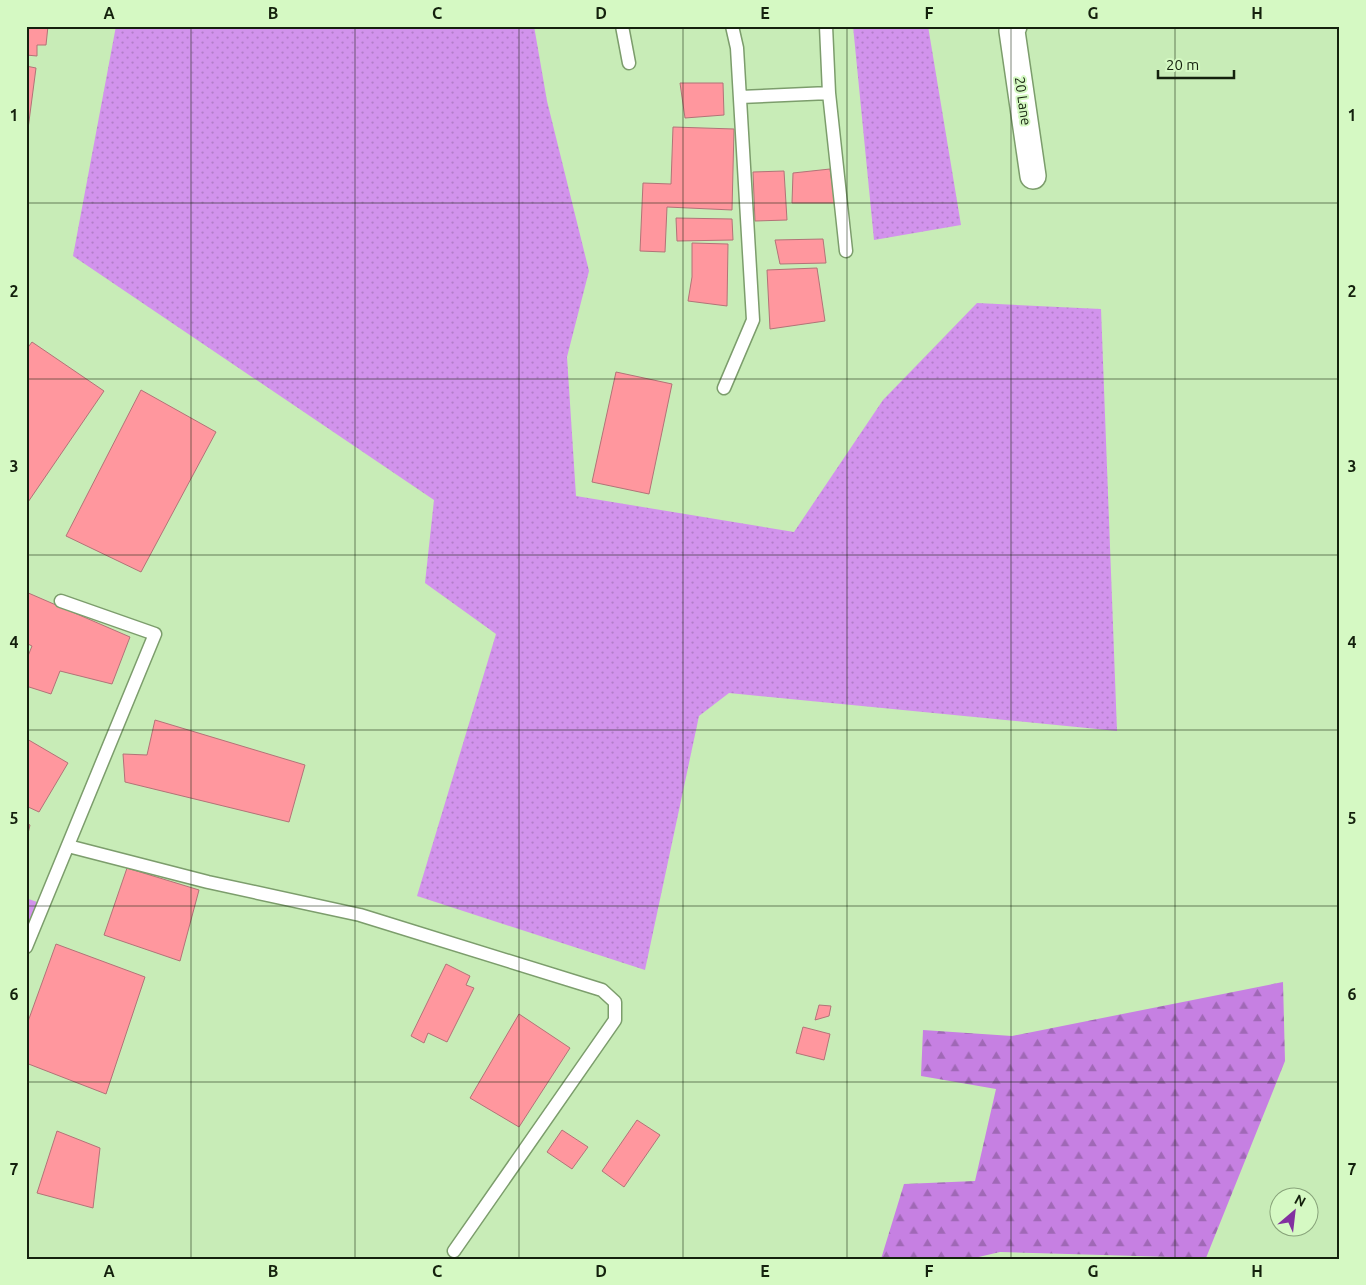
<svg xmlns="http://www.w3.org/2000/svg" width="1366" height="1285" viewBox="0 0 1366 1285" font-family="Ubuntu,sans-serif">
<defs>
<pattern id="grass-dots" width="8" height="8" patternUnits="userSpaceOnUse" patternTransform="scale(1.25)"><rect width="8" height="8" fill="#d293ec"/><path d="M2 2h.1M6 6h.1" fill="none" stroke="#b37ec9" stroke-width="1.8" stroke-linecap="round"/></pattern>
<pattern id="forest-firs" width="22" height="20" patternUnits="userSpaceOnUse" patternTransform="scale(1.25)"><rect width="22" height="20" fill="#c680e2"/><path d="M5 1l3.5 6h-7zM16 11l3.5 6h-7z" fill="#a068b6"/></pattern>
</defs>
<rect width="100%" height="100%" fill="#c8ecb7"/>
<!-- grass -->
<path fill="url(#grass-dots)" d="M116,26H534L547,101L589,271L567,357L576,496L794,532L883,400L977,303L1101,309L1117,731L729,693L699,716L645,970L417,896L496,634L425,583L434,500L73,256Z
M853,26H928L961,225L874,240Z"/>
<!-- forest -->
<path fill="url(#forest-firs)" d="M1283,982L1285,1061L1206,1258L1000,1252L970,1259H881L904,1184L975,1181L996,1089L921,1076L923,1030L1012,1036Z"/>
<!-- park -->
<path fill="#d293ec" d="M26,898L37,902L27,931H26Z"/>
<!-- building -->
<path fill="#ff979e" stroke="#b27377" d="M26,26H48L46,45H37V56L26,55Z
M26,66L36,68L26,144Z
M680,83H723L724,115L685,118Z
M673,127L734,129L732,210L667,207L665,252L640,251L643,183L671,184Z
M830,169L835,203H792L793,173Z
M784,171L787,220L755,221L753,172Z
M676,218L732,219L733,240L677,241Z
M823,239L826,263L780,264L775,240Z
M692,243L728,244L727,306L688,301L692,277Z
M817,268L825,321L770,329L767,270Z
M32,342L104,391L26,505V350Z
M616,372L672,384L649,494L592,482Z
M141,390L216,432L141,572L66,536Z
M26,592L130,637L112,684L60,671L51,694L26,686V661L32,646L26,643Z
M155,720L305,765L289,822L125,782L123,754L147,755Z
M27,739L68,763L39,812L26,806V741Z
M26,823L30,825L26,842Z
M127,868L199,890L180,961L104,935Z
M56,944L145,977L106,1094L26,1063V1027Z
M446,964L470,976L466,985L474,988L447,1042L428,1033L424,1043L411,1036Z
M819,1005L831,1006L829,1016L815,1020Z
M519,1014L570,1048L519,1127L470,1098Z
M803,1027L830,1034L824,1060L796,1053Z
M637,1120L660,1135L624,1187L602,1171Z
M562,1130L588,1147L572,1169L547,1152Z
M57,1131L100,1148L93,1208L37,1193Z"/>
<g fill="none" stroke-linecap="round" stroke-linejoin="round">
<!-- lane casing -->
<g stroke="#7c9d6c" stroke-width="15">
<path id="lane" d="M622,26L629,63
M826,26L829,93L846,251
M740,97L829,93
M724,388L753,320L737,48L732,26
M68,846L208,882L360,915L602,990L615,1002V1020L454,1251
M26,947L155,634L61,601"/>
</g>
<!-- street casing -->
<g stroke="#7c9d6c" stroke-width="28">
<path id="street" d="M1014,26L1012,31L1033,176"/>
</g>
<!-- lane -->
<use href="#lane" stroke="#fff" stroke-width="12"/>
<!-- street -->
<use href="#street" stroke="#fff" stroke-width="25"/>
</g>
<!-- grid -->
<path fill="none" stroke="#14210d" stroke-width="1" stroke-opacity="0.55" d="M191,26V1259M355,26V1259M519,26V1259M683,26V1259M847,26V1259M1011,26V1259M1175,26V1259M26,203H1340M26,379H1340M26,555H1340M26,730H1340M26,906H1340M26,1082H1340"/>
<g text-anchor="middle" stroke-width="4" stroke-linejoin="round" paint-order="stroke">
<!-- street labels -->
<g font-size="14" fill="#14210d" stroke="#d5f9c3">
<text transform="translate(1023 101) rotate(82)" y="5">20 Lane</text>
</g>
</g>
<!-- border -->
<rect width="1366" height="1285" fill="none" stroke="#d5f9c3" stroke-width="55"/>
<!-- north arrow -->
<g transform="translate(1294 1212) rotate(28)"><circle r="24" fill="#d5f9c3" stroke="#88a37a"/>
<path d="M0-4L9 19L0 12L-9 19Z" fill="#8230a0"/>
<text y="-8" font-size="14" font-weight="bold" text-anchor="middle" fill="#14210d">N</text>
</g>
<!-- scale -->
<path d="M1158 70v8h76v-8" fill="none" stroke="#14210d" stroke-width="2.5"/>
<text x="1166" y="70" font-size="15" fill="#14210d" stroke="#d5f9c3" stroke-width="4" paint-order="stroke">20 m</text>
<rect x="28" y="28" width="1310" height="1230" fill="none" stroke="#14210d" stroke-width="2"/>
<g font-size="16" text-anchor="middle" font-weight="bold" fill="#14210d">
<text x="109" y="19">A</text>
<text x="273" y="19">B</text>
<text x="437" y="19">C</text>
<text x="601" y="19">D</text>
<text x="765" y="19">E</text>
<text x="929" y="19">F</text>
<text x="1093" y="19">G</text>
<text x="1257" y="19">H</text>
<text x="14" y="121">1</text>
<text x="1352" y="121">1</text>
<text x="14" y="297">2</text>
<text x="1352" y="297">2</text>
<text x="14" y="472">3</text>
<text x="1352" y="472">3</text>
<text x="14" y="648">4</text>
<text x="1352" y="648">4</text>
<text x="14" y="824">5</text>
<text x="1352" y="824">5</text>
<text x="14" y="1000">6</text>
<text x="1352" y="1000">6</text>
<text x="14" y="1175">7</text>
<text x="1352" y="1175">7</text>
<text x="109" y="1277">A</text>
<text x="273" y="1277">B</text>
<text x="437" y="1277">C</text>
<text x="601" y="1277">D</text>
<text x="765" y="1277">E</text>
<text x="929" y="1277">F</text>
<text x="1093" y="1277">G</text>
<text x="1257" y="1277">H</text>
</g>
</svg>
